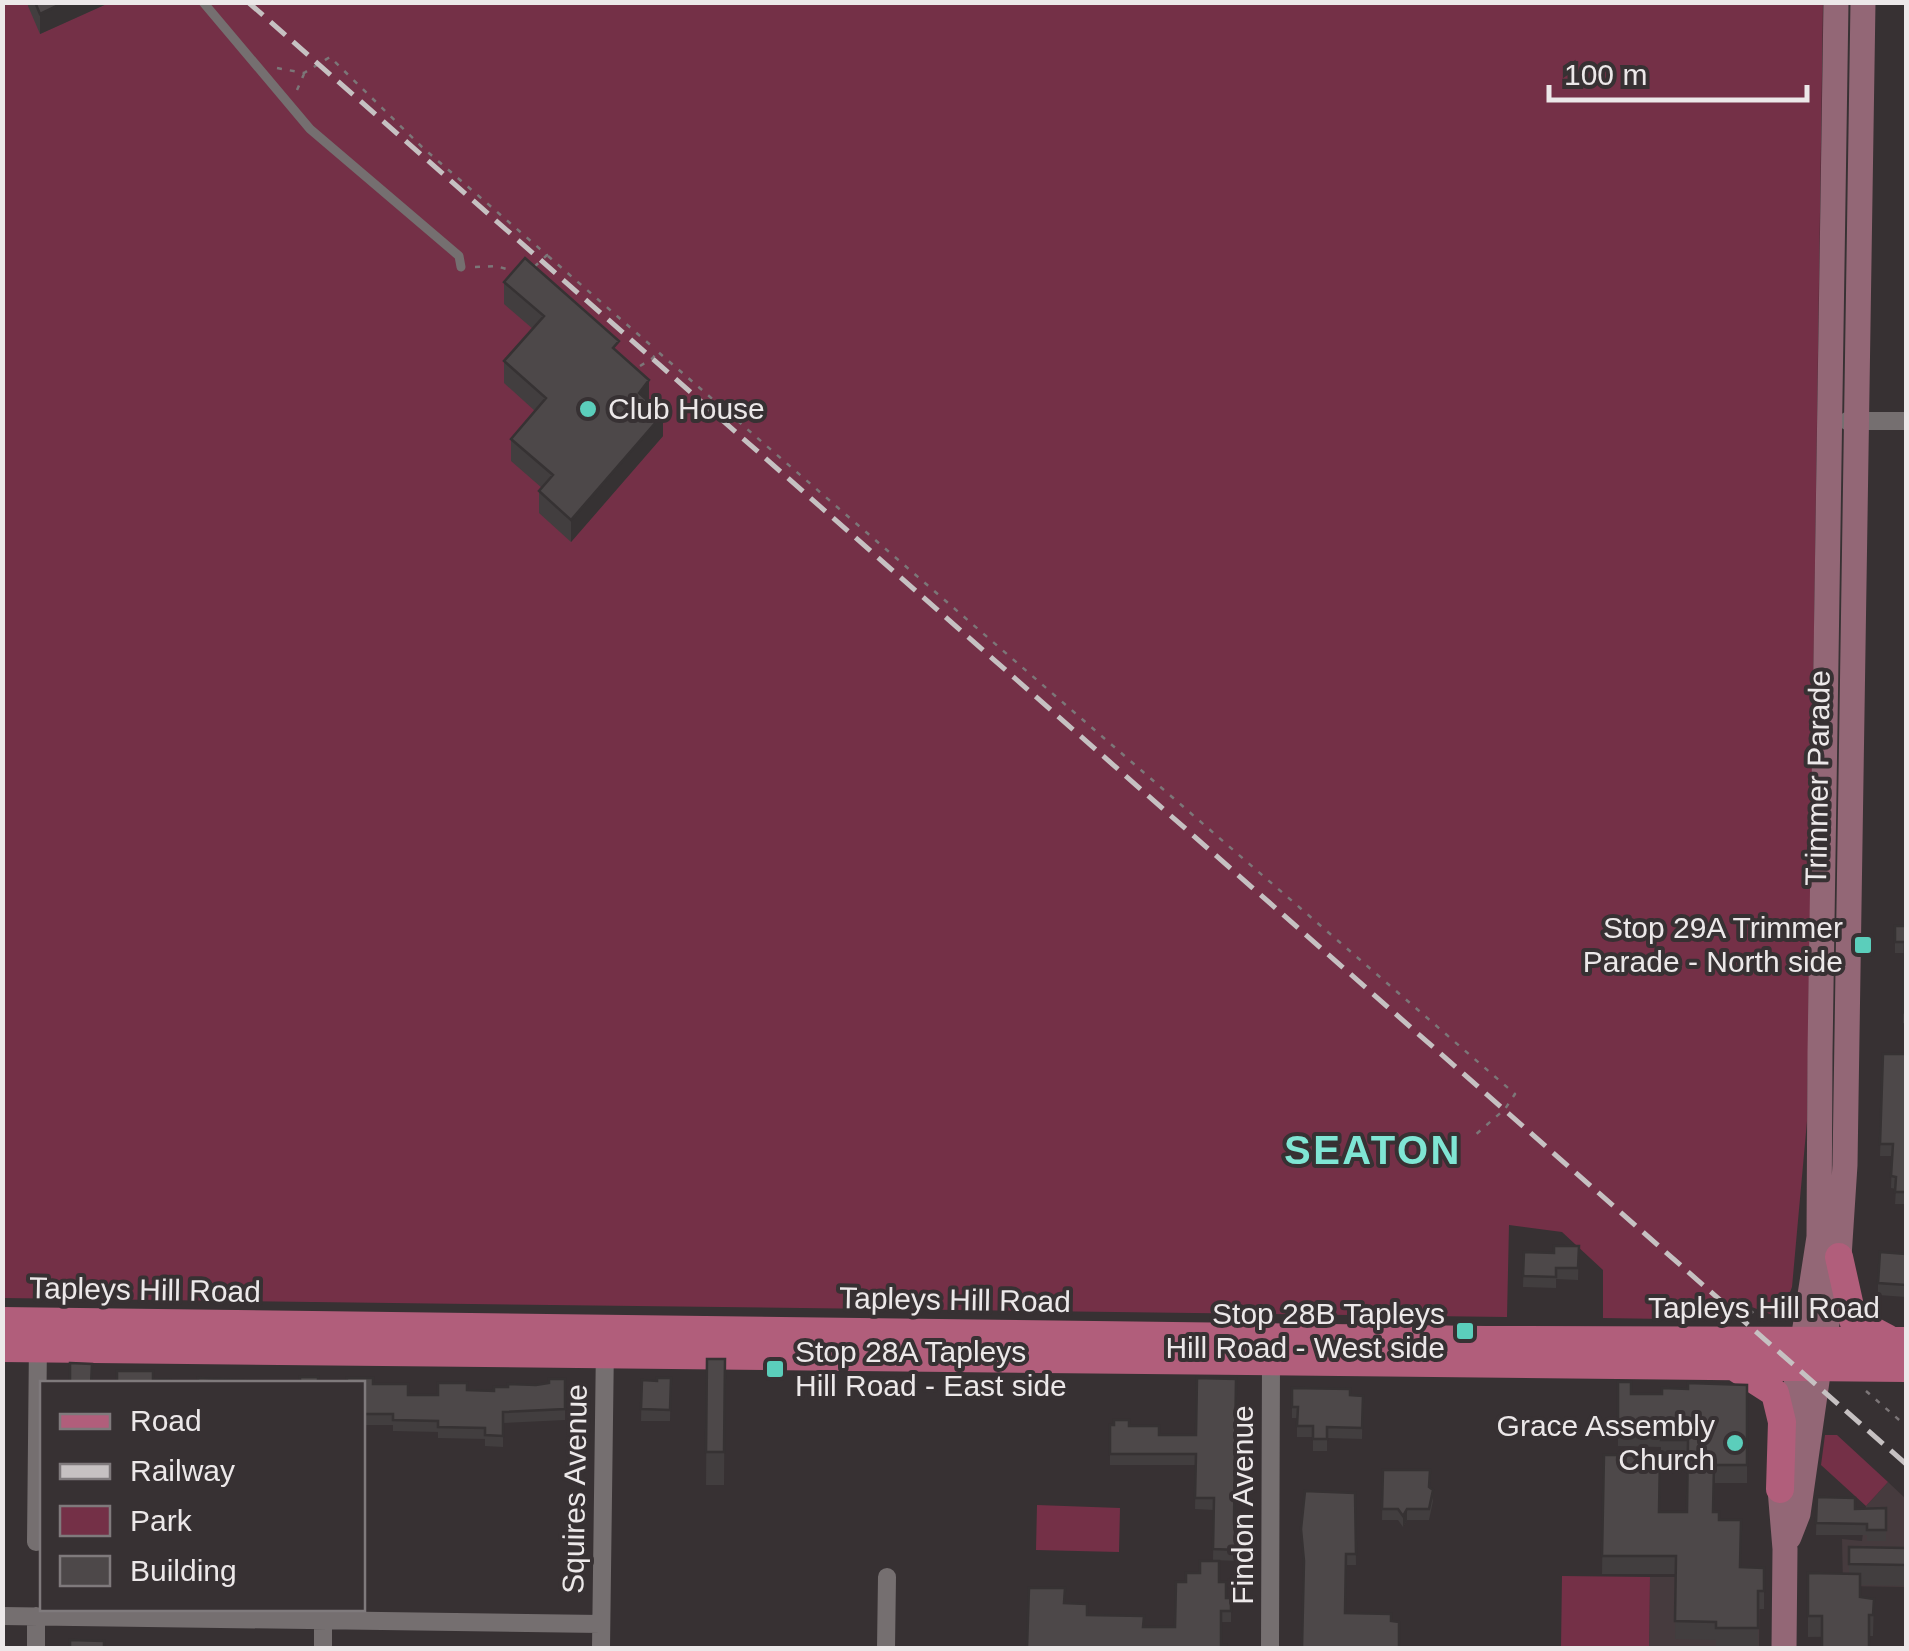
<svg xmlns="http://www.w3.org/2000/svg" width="1909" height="1651" viewBox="0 0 1909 1651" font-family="Helvetica,sans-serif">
<rect width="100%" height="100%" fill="#373133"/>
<!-- built -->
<path fill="#463b3e" d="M1888,1482L1906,1499V1587L1843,1586L1842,1539L1862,1541L1866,1506Z
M1650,1577H1760L1759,1648H1649Z"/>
<!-- green -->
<path fill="#743047" d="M3,3H1823L1807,1121L1792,1287L1782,1313L1775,1316L1744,1304L1728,1320L1603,1318V1270L1562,1232L1509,1225L1507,1317L3,1298Z
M1825,1435H1837L1888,1482L1866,1506L1821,1465Z
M1037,1505L1120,1508L1119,1552L1036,1550Z
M1562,1576L1650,1577L1649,1648H1561Z"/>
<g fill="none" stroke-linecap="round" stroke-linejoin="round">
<!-- path -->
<path stroke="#7c7678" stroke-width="2.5" stroke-dasharray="5 8" stroke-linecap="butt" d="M277,68L304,73L330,57L422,147L547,255L532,269
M297,90L304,74
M548,256L655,349
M475,267L496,266L517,272
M640,366L653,358L657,351L1515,1094L1505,1109L1474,1136
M1740,1317L1748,1309L1760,1318
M1866,1391L1906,1426"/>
<!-- lane -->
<path stroke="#756f70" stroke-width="9" d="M203,2L310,129L459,256L461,267"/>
<!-- street -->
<path stroke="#756f70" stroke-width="18" d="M1847,421H1906
M36,1542L38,1341
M2,1616L601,1624
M36,1648V1616
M323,1648V1620
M601,1648L605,1344
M886,1648L887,1577
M1270,1648L1271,1361"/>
<!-- secondary -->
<path stroke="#936776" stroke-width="25" d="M1789,1537L1798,1514L1819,1367L1839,1257L1845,1165L1863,2
M1784,1648L1785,1549L1780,1489L1819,1237L1820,1054L1836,2"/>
<!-- primary -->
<path stroke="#b15e7b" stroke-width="28" d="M1839,1257L1853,1320L1887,1338
M2,1321L1486,1340L1906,1341
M2,1348L1906,1368
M1733,1366L1775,1393L1782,1422L1780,1489"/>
<!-- rail -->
<path stroke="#c6c1c2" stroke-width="5" stroke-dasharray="20 10" stroke-linecap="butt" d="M248,2L1906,1464"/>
</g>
<!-- wall -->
<path fill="#423e3f" d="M28,2H111L40,34L28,6Z
M504,282L619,354L649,402L663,436L571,542L539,513V491L542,488L511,461V439L535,411L504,383V361L533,329L504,304Z
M1895,926H1906V1024L1903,1023L1905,953H1895Z
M1883,1054H1906V1204H1895L1896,1189L1891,1188L1892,1156H1880Z
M1579,1246L1578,1280L1556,1279V1288L1523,1287L1524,1252L1554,1253Z
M1906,1254V1297L1878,1295V1283Z
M707,1359H725L724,1485H706Z
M671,1378L670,1421H641L642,1380L657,1381Z
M565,1379V1420L503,1423V1447L485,1446V1439L438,1438V1432L393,1431V1425H362V1384H373L408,1395H438L467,1390L494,1391L508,1387L549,1383Z
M1618,1382L1631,1394H1662L1747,1385V1483H1714L1713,1512L1719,1520L1740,1567L1764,1568V1609H1758V1646H1716V1640L1675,1639L1676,1574H1602L1604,1455L1660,1512H1687L1688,1458H1661V1447L1618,1446Z
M1292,1388L1363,1396L1362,1439L1327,1438V1451H1313V1437H1297V1418H1292Z
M1110,1425L1159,1435H1196L1234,1525L1235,1533H1239V1561L1213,1560L1214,1510L1195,1509L1196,1465H1110Z
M1383,1470L1430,1487L1433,1501L1429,1520H1407L1403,1527L1398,1520H1382Z
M1355,1493L1356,1565H1346L1302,1648L1304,1570L1301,1529Z
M1817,1497L1855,1509L1886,1508V1541H1867V1535H1816Z
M1849,1547L1906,1548V1586L1860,1585V1597L1874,1599L1873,1636L1808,1637V1573L1849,1574Z
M1219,1582L1226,1598H1231V1622H1221L1027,1648L1065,1603L1087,1615L1143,1627H1175Z"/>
<!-- shaded-wall -->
<path fill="#363233" d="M65,2H111L40,34V14Z
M649,380V402L639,393Z
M663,414V436L571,542V520Z
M1407,1509V1520L1403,1527V1516Z"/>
<!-- building -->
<path fill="#4d4849" stroke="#363233" stroke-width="2.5" d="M35,2H65L40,14Z
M525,258L619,341L613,348L649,380L639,393L663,414L571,520L539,491L553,475L511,439L546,398L504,361L544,316L504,282Z
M1895,926H1906V1013L1903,1012L1905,942H1895Z
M1883,1054H1906V1192H1895L1896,1177L1891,1176L1893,1144H1880Z
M1554,1246H1579L1578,1268H1556V1277L1523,1276L1524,1252L1554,1253Z
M1880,1252L1906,1254V1285L1878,1283Z
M707,1359H725L724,1452H706Z
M70,1363L92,1364L91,1384H70Z
M117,1371H153V1379L170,1380V1384H117Z
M300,1377H318V1384H198V1378L300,1383Z
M347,1378H373V1384H408V1395H438V1383H467V1390L494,1391V1387H508V1384L536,1385L549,1383V1379H565V1409L503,1412V1436L485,1435V1428L438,1427V1421L393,1420V1414H362V1384H347Z
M657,1378H671L670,1410L641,1409L642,1380L657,1381Z
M1197,1378L1236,1379L1234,1523L1235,1533H1239V1550L1213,1549L1214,1498H1195L1196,1454H1110V1425H1114V1420H1129V1426H1159V1435H1196Z
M1618,1382H1631V1394H1662V1388L1688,1389V1383L1747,1385V1465H1714L1713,1512H1719V1520H1741L1740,1567L1764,1568V1591H1758V1628H1716V1622L1675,1621L1676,1556H1602L1604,1455H1660L1659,1512H1687L1688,1440H1661L1662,1429L1618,1428Z
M1292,1388L1350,1389V1395L1363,1396L1362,1428L1327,1427V1439H1313V1426H1297L1298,1407H1292Z
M1383,1470H1430L1429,1487L1433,1490L1429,1509H1407L1403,1516L1398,1509H1382Z
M1305,1491L1355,1493L1356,1554H1346L1345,1613L1391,1614V1621L1399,1622V1648H1302L1304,1561L1301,1529Z
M1817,1497L1855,1498V1509L1886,1508V1530H1867V1524L1816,1523Z
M1849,1547L1906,1548V1565L1849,1564Z
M1200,1561H1219V1582H1226V1598H1231V1611H1221V1645H1226V1648H1027L1029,1588H1065L1064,1603L1087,1604V1615L1144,1616L1143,1627H1175L1176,1582H1186V1573H1200Z
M1808,1573L1860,1574V1597L1874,1599L1873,1615H1869V1648H1822V1616H1808Z
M70,1640L104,1641V1648H70Z"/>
<!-- markers -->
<g fill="#5bcebb" stroke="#373133" stroke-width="4">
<circle cx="588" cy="409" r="10"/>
<rect x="1853" y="935" width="20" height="20" rx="5"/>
<rect x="1455" y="1321" width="20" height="20" rx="5"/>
<rect x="765" y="1359" width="20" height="20" rx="5"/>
<circle cx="1735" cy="1443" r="10"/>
</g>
<g text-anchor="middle" stroke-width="8" stroke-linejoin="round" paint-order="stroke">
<!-- poi labels -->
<g font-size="30" fill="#ece8e9" stroke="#373133" text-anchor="end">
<text x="608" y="419" text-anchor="start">Club House</text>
<text x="1843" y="938">Stop 29A Trimmer<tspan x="1843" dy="34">Parade - North side</tspan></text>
<text x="1445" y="1324">Stop 28B Tapleys<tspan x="1445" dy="34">Hill Road - West side</tspan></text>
<text x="795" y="1362" text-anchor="start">Stop 28A Tapleys<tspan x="795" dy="34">Hill Road - East side</tspan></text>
<text x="1715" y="1436">Grace Assembly<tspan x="1715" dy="34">Church</tspan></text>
</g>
<!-- street labels -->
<g font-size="30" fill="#ece8e9" stroke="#373133">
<text transform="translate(1818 778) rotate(-89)" y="10">Trimmer Parade</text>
<text transform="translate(145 1290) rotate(1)" y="10">Tapleys Hill Road</text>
<text transform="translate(955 1300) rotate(1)" y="10">Tapleys Hill Road</text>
<text x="1764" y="1318">Tapleys Hill Road</text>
<text transform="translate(575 1489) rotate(-89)" y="10">Squires Avenue</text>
<text transform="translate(1243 1505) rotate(-90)" y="10">Findon Avenue</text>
</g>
<!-- district labels -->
<g font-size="40" font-weight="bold" letter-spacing="2.5" fill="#7fe6d4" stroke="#373133">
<text x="1373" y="1164">SEATON</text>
</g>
</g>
<!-- border -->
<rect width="1909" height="1651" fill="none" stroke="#ece8e9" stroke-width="10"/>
<!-- legend -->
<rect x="40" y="1381" width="325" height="230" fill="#373133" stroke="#7f7a7c" stroke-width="2.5"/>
<rect x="60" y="1414" width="50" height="15" fill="#b15e7b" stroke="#7f7a7c" stroke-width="2.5"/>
<text x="130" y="1431" font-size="30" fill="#ece8e9">Road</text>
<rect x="60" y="1464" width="50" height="15" fill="#c6c1c2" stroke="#7f7a7c" stroke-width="2.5"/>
<text x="130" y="1481" font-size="30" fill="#ece8e9">Railway</text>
<rect x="60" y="1506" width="50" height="30" fill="#743047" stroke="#7f7a7c" stroke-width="2.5"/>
<text x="130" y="1531" font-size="30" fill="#ece8e9">Park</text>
<rect x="60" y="1556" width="50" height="30" fill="#4d4849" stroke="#7f7a7c" stroke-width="2.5"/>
<text x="130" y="1581" font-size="30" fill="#ece8e9">Building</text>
<!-- scale -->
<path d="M1549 85v15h258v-15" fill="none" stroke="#ece8e9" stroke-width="5"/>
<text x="1564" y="85" font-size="30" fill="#ece8e9" stroke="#373133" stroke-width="8" paint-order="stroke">100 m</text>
</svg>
